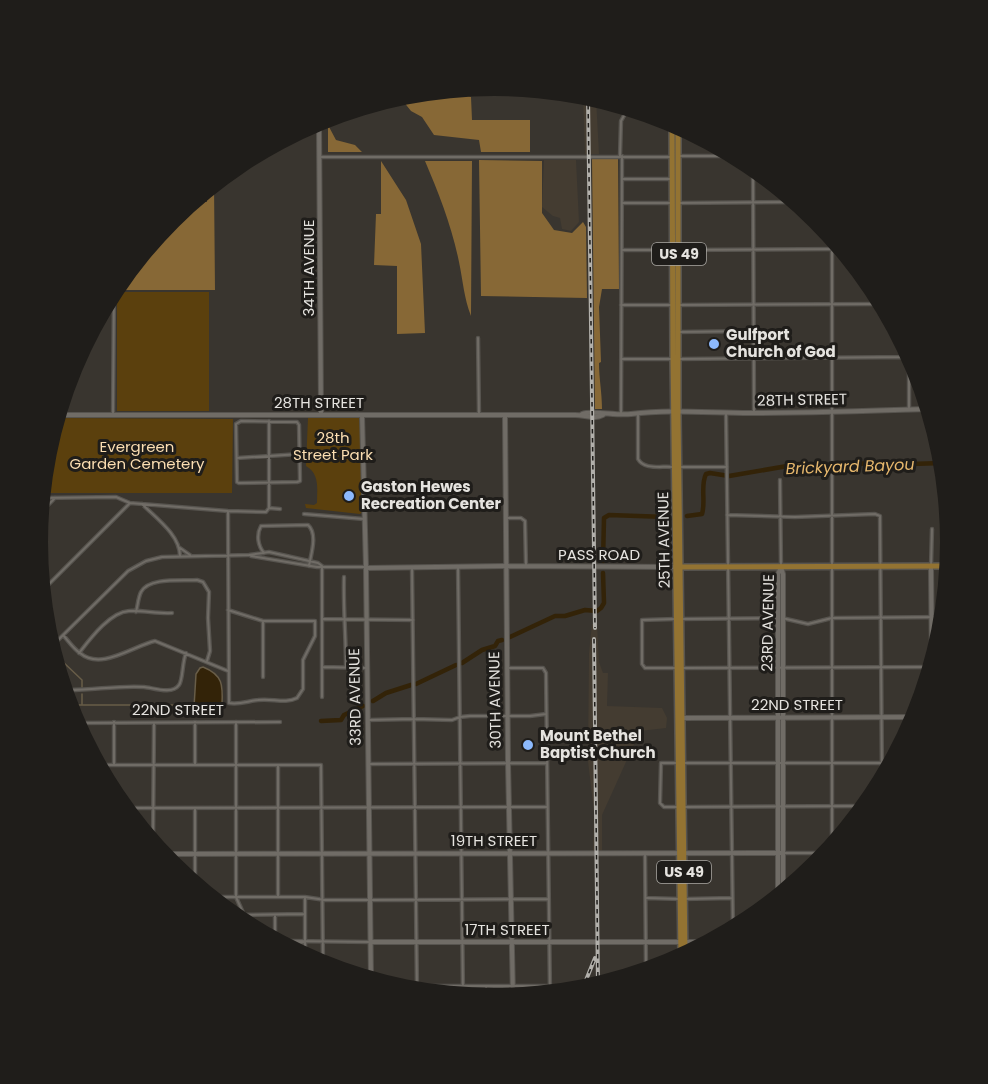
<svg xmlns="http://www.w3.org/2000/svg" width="988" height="1084" viewBox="0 0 988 1084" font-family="Poppins,sans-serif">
<rect width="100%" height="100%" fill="#39352f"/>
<!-- built -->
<path fill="#443c31" d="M583,94L596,98L599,154H585Z
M544,160H576L579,222L571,231L562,229L560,218L553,216L542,207Z
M592,624H597L599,662L603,673H608L607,706L662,708L667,718L666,728L640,731L602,815V851H593L594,812L588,761L589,653Z"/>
<!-- green -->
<path fill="#5b400d" d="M117,292H209V411H117Z
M57,418L233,419L232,493H42L46,453Z
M308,418H359L361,441L362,512L360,514L306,508L305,504L314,505L317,503C317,489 320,474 306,466Z"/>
<!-- forest -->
<path fill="#876836" d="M451,90L471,97L472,120H530V152H481L479,140L434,135L422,117L411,111L399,96Z
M328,125L336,140L355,145L362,152H328Z
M592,159H618L619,289H602L599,307L601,362L599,363C599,379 602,392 602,409H595Z
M479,160L542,161V213L554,230L572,233L583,222L586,227L587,298L481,296Z
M381,161L406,200L421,244L425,333L397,334V266L374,265L376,214H381Z
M425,161H472L471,316C464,298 463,281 459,262C452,227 439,194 425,161Z
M214,184L215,290H118V285L171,219L194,201L207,202V190Z"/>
<!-- water -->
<path fill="#332308" stroke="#685d48" stroke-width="1.5" d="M203,667C223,675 223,685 222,705L194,707L196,674L200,668Z"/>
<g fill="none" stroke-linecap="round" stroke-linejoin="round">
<!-- stream -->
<path stroke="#685d48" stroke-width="1.5" d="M53,653L58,657
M62,661L82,680V687
M82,694V704
M69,705H194"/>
<!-- river -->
<path stroke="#332308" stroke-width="4.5" d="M687,516L702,514C706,501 700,486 706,474L710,473L729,476L799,464L819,467L884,462L910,464L943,463
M603,561L604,518L609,515L667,517
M510,637L555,616H565L585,610L597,611L601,608L604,603L603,573
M462,663L482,650L495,646L498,641L502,640
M416,684L456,665
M373,701L386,693L411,685
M321,721L341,720L344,715L363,706"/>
<!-- minor casing -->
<g stroke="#57544f" stroke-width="4.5">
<path id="minor" d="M620,156L621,121L626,112L637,111
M679,156H735
M319,157H671
M753,167L754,413
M622,179H672
M622,203H670
M679,203L796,202
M832,237V846
M622,250H672
M679,250L842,249
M621,305H672
M678,305L882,304
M679,332L754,331
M478,338L479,415
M621,359H673
M679,359L910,357
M65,392V414
M909,410V356
M638,413V459C644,470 661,466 672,467
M726,413L733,930
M113,414L114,290
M621,415L622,156
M241,421L297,422L299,425L300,481L297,482L239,483L237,482L236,424Z
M237,458L300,454
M679,467H727
M780,480L781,567
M42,498L116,497L130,503L228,511L266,512L269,508L280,509
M142,504C156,518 180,535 180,556
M269,508V421
M228,511L229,703C239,705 248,701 258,700C272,698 285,704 297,698L303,689V660L315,636V621H263L228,610
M40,513L55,498
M304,514L364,519
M727,515L795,517L875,514L880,516L882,781
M506,518H521L525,521L526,566
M180,548L190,555
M264,553C258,546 256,535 261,526L308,525C318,534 311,554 309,566
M251,556L317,567H364
M931,566L932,529
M458,567L463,995
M412,568L417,991
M344,577C343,607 346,637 346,667
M42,591L129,504
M136,612C138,605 138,598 141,592C149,577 181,581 197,580L203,582L209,592L208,618L210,651L207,661
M782,618L808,624L832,618L943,617
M323,619L413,620
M675,619L642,620V664L645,668H677
M680,619L777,618
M64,636C69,642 74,649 80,653C101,671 133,646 155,641L228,671
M51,647L128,571L146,561L162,557L249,555L269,552L318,563L322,566
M79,653C90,639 110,612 129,611C143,610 157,614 172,613
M322,667L367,668
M507,668H543L546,673L550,993
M683,668L931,667
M263,677V621
M64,690C91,691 117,685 144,687C154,688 172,695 179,685C183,680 182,663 186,653
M322,697V566
M368,720L414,719L452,720L460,717L470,716H530L546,714
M114,722V764
M236,722V897L244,915V924
M76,723L280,722
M81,723V732
M684,763H891
M195,764V722
M370,764L547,763
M98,765H321L323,965
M278,765V897
M677,807H664L660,803L661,763H678
M685,807L865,806
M124,808L547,807
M153,843L154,723
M645,853L646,971
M785,853H827
M195,884V809
M211,897H305L325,900H371L549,899
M305,897V956
M647,898L680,899
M684,899L732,898
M232,915L305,914
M275,940V916
M280,943L291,941L370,942
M285,945L305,942
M392,986H550
M486,986L487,998"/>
</g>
<!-- tertiary casing -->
<g stroke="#57544f" stroke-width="6">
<path id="tertiary" d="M319,120L321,415
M362,415L366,568L371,980
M931,566L932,663
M781,567L783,574V892
M366,568L506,566
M679,718L916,717
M162,854L783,853
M778,896V574L781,567
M371,942H710"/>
</g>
<!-- secondary casing -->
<g stroke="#57544f" stroke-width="6">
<path id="secondary" d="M582,414C592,410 617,416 631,414C671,409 710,413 750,413C809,413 869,411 929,409
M58,415H575C585,415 594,420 603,415
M505,415L508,763L513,997
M506,566L676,567"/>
</g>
<!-- primary casing -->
<g stroke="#57544f" stroke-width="8">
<path id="primary" d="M672,122L673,359L681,957
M678,125V415L685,955
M677,567L948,566"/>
</g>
<!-- minor -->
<use href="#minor" stroke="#706c66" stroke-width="2"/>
<!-- tertiary -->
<use href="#tertiary" stroke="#706c66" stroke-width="4"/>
<!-- secondary -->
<use href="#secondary" stroke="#706c66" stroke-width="4"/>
<!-- primary -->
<use href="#primary" stroke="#937332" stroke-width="5"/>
<!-- rail casing -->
<g stroke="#b2b0ab" stroke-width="4">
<path id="rail" d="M588,96L595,628
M594,639L598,985
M582,990L595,958"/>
</g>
<!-- rail -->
<use href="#rail" stroke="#1f1d1a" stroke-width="1.5" stroke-dasharray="4.5" stroke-linecap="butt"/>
</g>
<!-- markers -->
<g fill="#8cb9fc" stroke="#1f1d1a" stroke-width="2">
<circle cx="714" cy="344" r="6"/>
<circle cx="349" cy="496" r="6"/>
<circle cx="528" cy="745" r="6"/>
</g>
<g text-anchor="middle" stroke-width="6" stroke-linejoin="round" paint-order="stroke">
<!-- shield labels -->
<g fill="#1f1d1a" stroke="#aaa8a4" stroke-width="1.5">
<rect x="652" y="243" width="54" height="22" rx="4.5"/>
<rect x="657" y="861" width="54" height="22" rx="4.5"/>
</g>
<g font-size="14" font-weight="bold" fill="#e5e3df">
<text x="679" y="259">US 49</text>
<text x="684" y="877">US 49</text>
</g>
<!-- street labels -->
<g font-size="15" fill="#e5e3df" stroke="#1f1d1a">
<text transform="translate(309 268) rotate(-90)" y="5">34TH AVENUE</text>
<text transform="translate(802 400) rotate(-1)" y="5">28TH STREET</text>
<text x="319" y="408">28TH STREET</text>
<text transform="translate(664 540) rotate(-91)" y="5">25TH AVENUE</text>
<text x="599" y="560">PASS ROAD</text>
<text transform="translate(768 623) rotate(-89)" y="5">23RD AVENUE</text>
<text transform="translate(355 697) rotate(-91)" y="5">33RD AVENUE</text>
<text transform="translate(495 700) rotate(-91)" y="5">30TH AVENUE</text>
<text x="797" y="710">22ND STREET</text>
<text x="178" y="715">22ND STREET</text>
<text x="494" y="846">19TH STREET</text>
<text x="507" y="935">17TH STREET</text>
</g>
<!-- poi labels -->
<g font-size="15" font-weight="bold" fill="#e5e3df" stroke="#1f1d1a" text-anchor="start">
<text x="726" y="340">Gulfport<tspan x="726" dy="17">Church of God</tspan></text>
<text x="361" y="492">Gaston Hewes<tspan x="361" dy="17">Recreation Center</tspan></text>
<text x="540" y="741">Mount Bethel<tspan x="540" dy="17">Baptist Church</tspan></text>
</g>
<!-- park labels -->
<g font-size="15" fill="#fbdeb2" stroke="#1f1d1a">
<text x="333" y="443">28th<tspan x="333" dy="17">Street Park</tspan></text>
<text x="137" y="452">Evergreen<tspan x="137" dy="17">Garden Cemetery</tspan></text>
</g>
<!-- water labels -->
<g font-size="16" font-style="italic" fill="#e6b76c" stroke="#1f1d1a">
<text transform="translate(850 466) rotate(-2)" y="6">Brickyard Bayou</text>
</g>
</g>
<!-- crop -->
<path d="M0 0H988V1084H0ZM48 542a446 446 0 1 1 892 0a446 446 0 1 1-892 0Z" fill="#1f1d1a" fill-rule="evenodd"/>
</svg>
